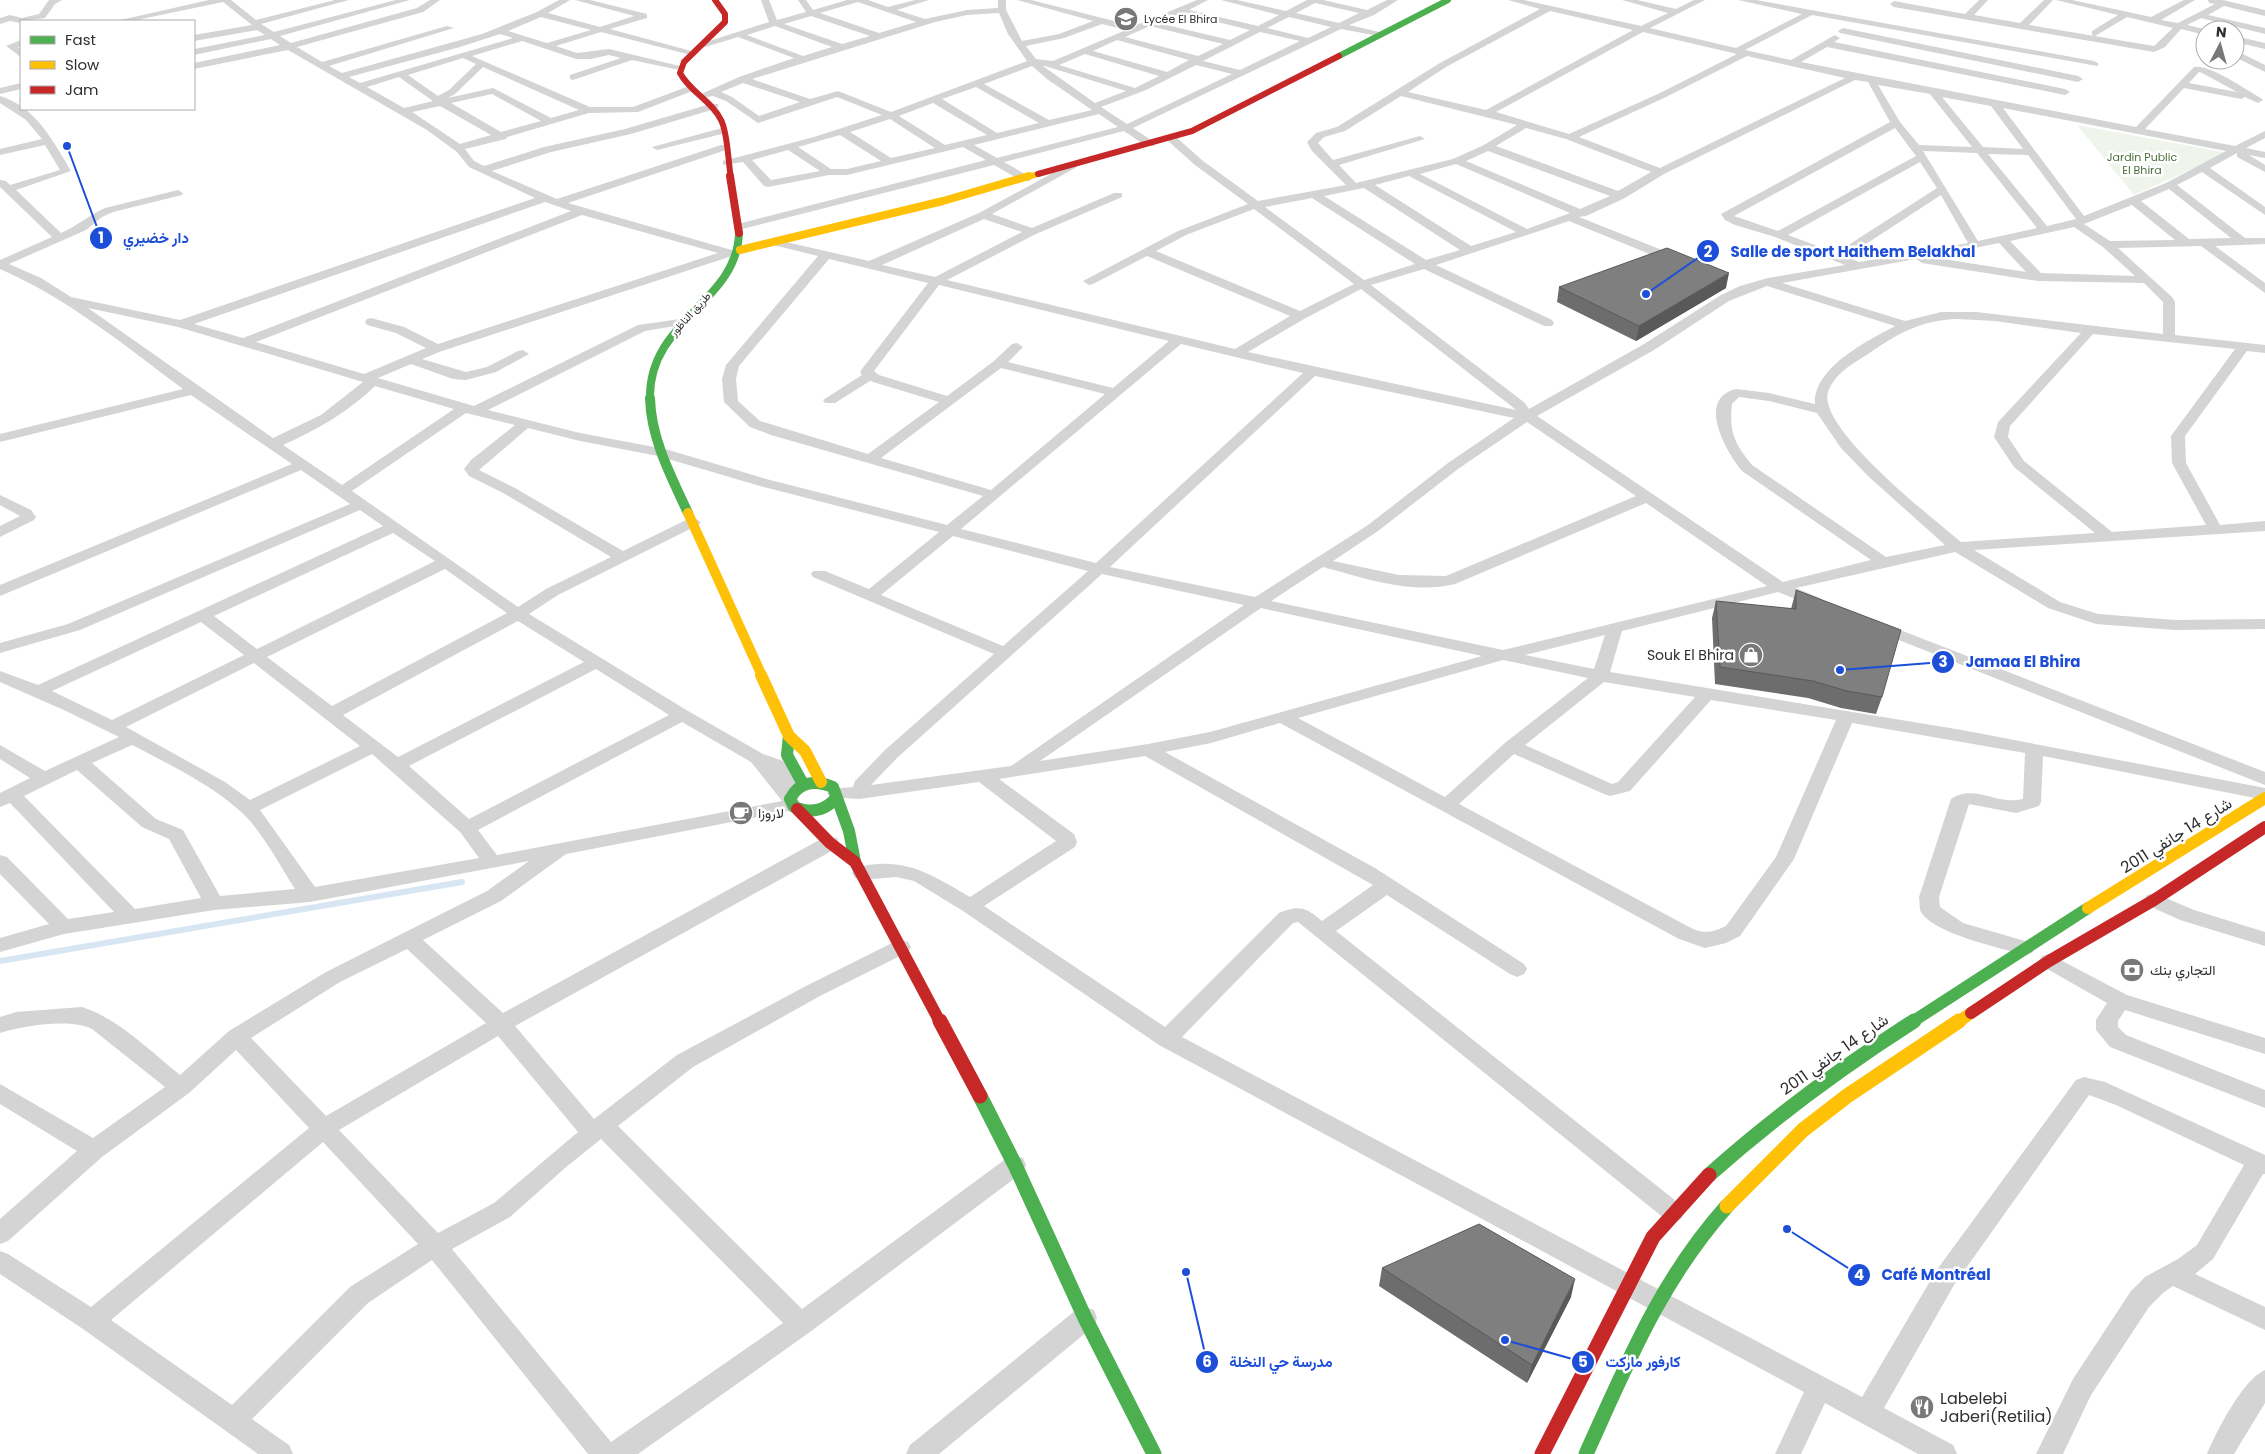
<svg xmlns="http://www.w3.org/2000/svg" width="2265" height="1454" viewBox="0 0 2265 1454" font-family="Poppins,Vazirmatn,sans-serif">
<rect width="100%" height="100%" fill="#fff"/>
<!-- green -->
<path fill="#f0f5ec" d="M2077,125L2228,153L2134,195Z"/>
<g fill="none" stroke-linecap="round" stroke-linejoin="round">
<!-- stream -->
<path stroke="#d8e5f2" stroke-width="6" d="M0,961L462,882"/>
<!-- street -->
<path fill="#d4d4d4" fill-rule="evenodd" d="M49,0H62L55,4L45,18L21,21V23L10,21L0,24V18L10,15L22,18L39,14Z
M209,0H231L256,20L335,0H349L261,24L274,32L396,0H410L280,36L291,43L417,8L430,0H440L423,12L297,47L322,62L447,26L454,28L329,66L342,73L482,34L537,12L559,0H570L548,13L600,27L634,16L575,0H590L647,14V18L610,29L695,52V56L601,32L556,46L577,53L609,49L684,67V71L632,60L573,80L570,79V75L621,58L609,55L591,59H576L522,41L472,56L590,107H633L689,86H695V90L638,112L589,113L507,137L506,139L465,149L474,161L484,166L544,147L625,129L710,104H718V108L631,134L551,152L492,171L557,199L721,145H729V149L568,203L735,251V255L442,351L422,359L466,372L487,367L518,351L523,350L529,354L496,372L466,380L453,379L411,364L378,378L474,406L638,325L687,318L689,321L687,324L645,331L488,410L580,433L665,449L770,480L947,525L983,496L771,435L750,427L724,402L722,379L726,365L818,256L769,244V240L773,239L869,261L979,213L1073,162L1077,163V167L992,214L1032,228L1114,193H1122V197L1036,234L947,280L1235,349L1290,316L1147,256L1093,284L1089,285L1083,281L1178,231L1248,204L1195,165L1167,140V136H1175L1203,161L1258,201L1346,185L1312,151L1307,142L1316,133L1337,127L1440,63L1540,9L1508,0H1524L1641,26L1668,13L1622,0H1637L1676,9L1694,0H1705L1650,28L1736,48L1802,14L1738,0H1756L2094,61L2099,64L2097,66L1812,15L1745,50L1791,60L1835,35L1840,38L1834,42L2065,89L2070,92L2065,95L1827,47L1801,62L2136,127L2194,67C2210,64 2246,90 2261,98L2263,100L2258,103L2245,97L2241,99L2184,88L2145,129L2235,146L2265,131V138L2246,148L2265,152V158L2249,155L2265,165V172L2237,157V153L2210,168L2265,207V215L2202,172L2177,185L2245,238H2265V244L2215,246L2265,283V293L2201,246L2118,248L2172,297L2175,302V335L2265,345V353L2247,351L2185,436L2186,463L2220,525L2265,521V531L1974,550L2060,602L2098,614L2175,620L2265,619V629L2175,630L2096,624L2048,608L1955,552L1796,588L1822,599L1824,602L1822,605L1816,607L1778,592L1622,631L1610,672L1962,730L2265,788V800L2043,756L2041,802L2039,806L2016,813L1969,804L1939,897L1940,907L1963,923L2032,943L2035,948L2032,953L2025,955C2001,948 1934,934 1921,912C1919,908 1920,902 1919,897L1951,799C1974,783 1998,806 2023,799L2025,753L1852,723L1794,859L1740,936L1726,943L1705,948L1679,939L1280,723L1211,743L1165,752L1375,868L1524,964L1527,969L1524,974L1517,977L1510,974L1387,895L1336,931L1681,1205L1685,1212L1681,1219L1673,1222L1665,1219L1298,922L1293,923L1182,1037L1862,1397L1936,1271L2076,1080L2084,1077L2105,1082L2265,1155V1174H2263L2213,1259L2195,1274L2265,1307V1330L2173,1286L2163,1293L2149,1307L2091,1395L2063,1454H2036L2073,1379L2131,1291L2145,1277L2178,1259L2197,1245L2244,1165L2116,1105L2089,1095L1954,1285L1884,1408L1953,1445L1957,1454H1918L1825,1403L1801,1454H1775L1804,1392L1159,1045L963,911L914,881L896,877L862,880L855,878L852,873L855,868C902,855 931,874 970,897L1056,841L979,782L859,799L830,797L827,793L830,789L853,787L855,781L885,750L994,654L813,577L811,574L813,571H825L869,589L939,532L760,486L658,456L580,441L528,428L479,470L515,488L623,551L688,519L693,517L701,522L698,525L558,595L529,614L688,711L763,754L783,761L807,786L804,790L793,791L801,805L799,809L566,854L501,901L423,940L503,1013L823,838L830,837L837,838L839,843L837,848L515,1026L594,1119L677,1055L806,986L894,942L901,940L908,942L911,947L908,952L820,996L693,1067L618,1126L802,1309L1007,1158L1015,1156L1023,1158L1026,1165L1023,1172L810,1332L638,1454H588L432,1260L368,1303L252,1419L289,1445L293,1454H258L83,1329L0,1274V1251L8,1254L91,1307L309,1128L236,1050L189,1093L102,1157L8,1241L0,1244V1219L77,1151L0,1104V1084L93,1138L165,1087L92,1029C70,1018 23,1026 0,1033V1017L16,1012L82,1007C119,1019 150,1051 180,1075L229,1031L326,972L487,891L529,861L310,902L214,910L64,934L0,952V938L49,924L0,874V855L7,857L68,919L114,912L10,803L0,807V793L30,778L0,759V745L45,771L119,737L66,711L0,682V671L38,685L383,526L360,510L80,630L0,653V643L68,624L350,504L301,470L0,596V585L292,464L191,395L0,442V434L183,389C124,345 67,298 0,269V260L52,237L0,187V180L6,181L10,185L60,170L45,145L0,155V149L42,139L26,120L0,103V96C35,106 54,142 71,171L16,190L61,233C77,226 89,215 105,208L178,190L183,193L182,195L113,212L102,217L86,230L9,264L41,278L71,297L180,320L535,198L469,167L457,152L427,130L288,50L194,69V63L280,45L271,39L194,55V49L265,35L257,30L194,41V35L252,25L223,2L132,21H116ZM1550,11L1633,30L1486,110L1408,92L1446,67ZM541,17L591,30L547,43L508,31ZM1643,32L1737,54L1660,93L1569,134L1496,112ZM500,34L513,38L360,83L349,77L460,47ZM1747,56L1845,78L1660,168L1579,137L1666,97ZM463,58L476,64L449,90L438,96L408,75ZM483,67L579,110L551,118L493,88L448,98L455,94ZM2199,72L2202,73L2237,92L2189,83ZM399,77L433,101L404,108L367,87ZM1855,80L1868,82L1890,122L1721,214L1725,220L1735,225L1775,237L1845,265L1768,278L1740,286L1721,295L1644,344L1529,409L1525,403L1371,285L1424,269L1544,326H1552L1554,323L1552,320L1436,265L1569,221L1674,264H1682V258L1579,217L1586,216L1625,198L1664,174ZM1878,85L1930,94L1972,147L1919,145L1900,122ZM492,94L541,121L501,132L451,103ZM1401,96L1517,125L1484,145L1453,159L1356,183L1339,165L1425,139L1420,136L1333,160L1318,143L1324,137L1345,131ZM1942,97L1991,106L2023,149L1983,147ZM440,106L491,135L460,144L412,112ZM2003,108L2226,151L2166,183L2084,216ZM1526,128L1566,139L1651,172L1618,191L1496,146ZM1895,128L1916,156L1778,231L1734,216ZM1488,151L1610,196L1580,209L1466,161ZM1923,151L1977,153L2037,228L1978,241ZM1988,154L2028,155L2076,219L2047,226ZM1920,162L1937,188L1836,253L1788,235ZM1456,164L1570,213L1527,229L1420,174ZM1409,176L1516,232L1471,246L1375,185ZM1364,188L1460,250L1426,260L1324,196ZM2169,189L2231,238L2189,239L2141,201ZM1941,195L1968,243L1859,262L1846,257ZM1312,198L1415,264L1364,280L1265,207ZM545,202L571,211L243,338L194,324ZM2132,205L2175,240L2110,241L2084,224ZM1254,209L1354,284L1300,311L1156,251L1186,235ZM582,215L718,253L438,344L404,327L371,318L367,319L365,322L367,325L396,333L426,348L364,374L256,342ZM984,219L1022,232L935,277L882,265ZM2074,227L2103,247L2135,276L2041,273L2010,241ZM1999,243L2026,272L1930,257ZM829,259L928,283L862,369L860,372L862,375L823,400L825,403H835L870,381L939,402L868,454L760,421L738,401L736,379L739,366ZM1916,259L1922,263L2038,281L2144,283L2163,302V334L1976,312H1941L1905,321L1782,283ZM939,285L1169,341L1113,388L1008,362L1023,347L1017,343L1012,344L994,361L947,396L879,375L874,371ZM1767,286L1895,326C1867,341 1813,368 1815,404L1769,393L1736,389C1695,399 1727,453 1742,471L1871,560L1783,582L1537,416L1654,350L1729,301ZM1361,289L1515,409L1516,410L1248,352L1304,319ZM88,308L178,327L363,382L321,415L273,438ZM1958,319L1995,321L2081,333L1998,422L1994,437L2014,467L2095,533L1961,542C1934,519 1817,428 1828,392C1834,375 1850,365 1865,356C1896,335 1919,320 1958,319ZM2093,334L2235,349L2171,436L2172,463L2206,525L2112,532L2024,461L2008,437L2010,426ZM1181,344L1303,373L1096,563L961,529ZM1001,368L1105,394L991,490L881,458ZM1315,376L1514,418L1448,463L1368,525L1255,597L1110,567ZM375,386L454,409L342,485L283,445C317,430 348,412 375,386ZM1739,397L1769,401L1817,413L1841,448L1869,477L1945,545L1886,557L1752,465C1734,443 1729,432 1732,404ZM466,413L515,425L471,460L464,469L469,476L505,494L611,557L546,589L518,607L352,491ZM1527,422L1636,496L1446,576L1399,575L1333,561L1378,531L1458,469ZM1646,503L1767,586L1503,650L1271,601L1323,567C1364,578 1412,595 1455,584ZM393,533L435,561L257,649L214,616ZM953,536L1088,571L1003,646L881,595ZM445,569L507,613L332,706L267,657ZM1102,574L1244,605L1011,766L871,785L897,758ZM1261,608L1482,656L1210,732L1148,744L1040,761ZM518,621L584,662L398,757L343,715ZM201,622L244,655L112,720L52,691ZM1605,635L1594,669L1525,655ZM1503,660L1588,678L1506,742L1445,797L1298,718ZM254,663L360,746L250,800L225,782L126,727ZM596,669L669,715L469,819L409,766ZM1604,682L1695,697L1618,782L1612,784L1525,745ZM1711,700L1836,720L1776,857L1726,926C1713,932 1707,934 1693,929L1459,804L1514,754L1604,794L1610,796L1630,791ZM682,722L751,762L782,801L497,855L478,830ZM132,745C169,764 224,791 251,822C268,843 281,867 295,889L220,896L183,830L156,819L92,763ZM372,754L460,832L479,858L315,887L260,810ZM1145,756L1373,885L1322,921C1305,907 1300,905 1279,913L1165,1027L984,906L1075,847L1077,842L1074,834L999,779ZM77,770L142,827L169,839L201,898L135,909L24,796ZM407,949L486,1023L326,1116L251,1038L340,982ZM498,1036L578,1132L494,1203L438,1233L339,1130ZM601,1139L783,1323L611,1442L452,1249L510,1217L565,1168ZM323,1142L418,1244L350,1287L232,1405L111,1320Z
M761,0H769L777,20L806,12L798,0H806L813,10L847,0H868L888,7L915,0H929L897,10L925,19L967,10L998,8V0H1006V10L1022,41L1059,34L1093,21L1017,0H1031L1134,26L1197,0H1208L1189,10L1258,26L1279,15L1221,0H1237L1286,11L1307,0H1323L1367,10L1387,0H1398L1374,15L1349,25L1384,33V37L1341,29L1133,128L1154,142V146H1146L1124,131L1004,162L1030,177V181H1022L994,165L738,230L734,229V225L986,160L963,147L847,175H829L768,187L764,186L743,162L723,165V161L814,137L882,115L837,97L758,123L726,101L713,96L701,98V94L739,77L794,58L738,37L705,47L700,44L769,22ZM858,2L916,22L879,33L820,13ZM1315,3L1359,13L1339,23L1296,13ZM999,13L1008,34L1027,61L891,112L838,91L810,99L752,79L935,22L967,15ZM1181,13L1250,30L1230,40L1158,23ZM811,16L870,36L842,44L784,24ZM1289,17L1331,27L1308,38L1267,28ZM1102,24L1126,30L1053,61L1036,59L1026,46L1064,38ZM775,26L832,47L803,56L747,35ZM1150,26L1223,44L1198,56L1125,37ZM1260,32L1300,41L1240,70L1203,61ZM1117,40L1189,60L1167,72L1093,51ZM1085,54L1159,76L1135,88L1059,65ZM1196,65L1232,74L1127,124L1101,107L1146,90ZM1032,66L1047,79L1092,110L1049,120L984,84ZM1043,66H1045L1126,91L1095,103ZM743,83L800,102L759,116L732,97L721,92ZM976,87L1039,123L997,133L942,99ZM933,103L987,135L945,145L899,116ZM1099,114L1118,127L997,158L974,145ZM890,119L935,148L891,158L850,132ZM840,135L881,161L847,169H831L798,147ZM788,150L820,171L771,180L752,160Z
M1979,0H1988L1974,15L2020,23L2044,0H2053L2029,25L2154,46L2173,28L2127,17L2095,36L2092,35V31L2118,15L2056,0H2072L2151,17L2184,0H2195L2161,20L2178,23L2215,4L2209,3L2208,0H2223L2265,10V16L2224,6L2208,15L2265,28V34L2201,18L2187,25L2208,30H2205V35L2181,29L2165,47L2154,52L1894,7L1890,4L1894,1L1965,14Z
M1843,28L2078,76L2083,79L2078,82L1840,33L1838,31Z
M2235,36L2265,43V49L2235,42Z
M21,40V46L18,47L21,50V57L6,46Z
M2235,50L2265,65V72L2235,57Z
M21,83V89L0,94V88Z
M722,128L726,129V133L657,150L652,147Z
M0,495L31,510L36,517L34,520L0,537V526L20,516L0,505Z
M1877,621L2265,772V785L1871,629L1869,626Z
M2154,893L2194,910L2265,932V946L2180,920L2147,905L2144,900L2147,895Z
M2049,954L2127,995L2265,1038V1054L2125,1010L2118,1021V1027L2126,1035L2265,1090V1108L2110,1047L2096,1030V1020L2107,1003L2042,966L2039,961L2042,956Z
M1085,1307L1094,1310L1097,1318L1094,1326L939,1454H906L910,1445L1076,1310Z
M2265,1370V1403L2234,1454H2207C2216,1432 2243,1379 2265,1370Z"/>
<!-- fast-far4 -->
<path stroke="#4caf50" stroke-width="6" d="M1339,56L1448,0"/>
<!-- fast-far3 -->
<path stroke="#4caf50" stroke-width="8" d="M650,399C648,320 737,303 739,233"/>
<!-- fast-far2 -->
<path stroke="#4caf50" stroke-width="10" d="M650,398C651,439 671,476 688,513"/>
<!-- fast-far1 -->
<path stroke="#4caf50" stroke-width="12" d="M789,736L787,755L803,784
M836,798C824,812 810,813 794,807L790,799C799,781 816,780 833,787L849,831L855,862
M1912,1022L2088,908"/>
<!-- fast -->
<path stroke="#4caf50" stroke-width="15" d="M980,1096L1015,1165L1085,1318L1154,1454
M1709,1175C1775,1116 1839,1069 1914,1021
M1586,1454C1627,1364 1660,1281 1727,1206"/>
<!-- slow-far4 -->
<path stroke="#ffc107" stroke-width="6" d="M1025,178L1038,174"/>
<!-- slow-far3 -->
<path stroke="#ffc107" stroke-width="8" d="M740,250L943,201L1029,176"/>
<!-- slow-far2 -->
<path stroke="#ffc107" stroke-width="10" d="M688,513L762,676"/>
<!-- slow-far1 -->
<path stroke="#ffc107" stroke-width="12" d="M761,675L789,736L805,751L821,782
M2088,908L2265,798
M1958,1022L1971,1013"/>
<!-- slow -->
<path stroke="#ffc107" stroke-width="15" d="M1727,1206L1803,1130L1847,1096L1959,1021"/>
<!-- jam-far3 -->
<path stroke="#c62828" stroke-width="6" d="M715,0L725,14V22L684,62L680,73C690,92 712,101 721,120C728,133 728,162 731,178
M1038,174L1192,131L1339,56"/>
<!-- jam-far2 -->
<path stroke="#c62828" stroke-width="8" d="M730,176L739,233"/>
<!-- jam-far1 -->
<path stroke="#c62828" stroke-width="12" d="M797,809L830,843L855,862L940,1022
M1971,1013L2049,961L2154,900L2265,827"/>
<!-- jam -->
<path stroke="#c62828" stroke-width="15" d="M940,1021L980,1096
M1542,1454L1653,1237L1709,1175"/>
</g>
<!-- wall -->
<path fill="#6d6d6d" d="M1559,287L1726,288L1636,341L1557,302Z
M1796,590L1882,697L1876,714L1841,708L1808,698L1715,684L1712,618L1716,601L1791,609Z
M1382,1268L1571,1297L1527,1383L1379,1286Z"/>
<!-- shaded-wall -->
<path fill="#595959" d="M1729,273L1726,288L1636,341L1639,326Z
M1575,1279L1571,1297L1527,1383L1532,1365Z"/>
<!-- building -->
<path fill="#7f7f7f" stroke="#595959" d="M1667,248L1729,273L1639,326L1559,287Z
M1796,590L1901,630L1882,697L1847,691L1813,681L1720,667L1716,601L1796,609Z
M1479,1224L1575,1279L1532,1365L1382,1268Z"/>
<!-- icons -->
<defs>
<g id="school-disc" transform="scale(1.25)"><circle r="9.5" fill="#787878" stroke="#fff"/><path d="M0-5L7-2L0 1L-7-2ZM-4 1L0 2.5L4 1V4Q0 6-4 4Z" fill="#fff"/></g>
<g id="shop-disc" transform="scale(1.25)"><circle r="9.5" fill="#787878" stroke="#fff"/><path d="M-5-2.5h2.3a2.7 3.5 0 0 1 5.4 0H5L5.5 6h-11ZM-1.5-2.5h3a1.5 2.3 0 0 0-3 0Z" fill="#fff"/></g>
<g id="cafe-disc" transform="scale(1.25)"><circle r="9.5" fill="#787878" stroke="#fff"/><path d="M-5.5-4.5H6V0H3Q3 3.5 0 3.5H-2.5Q-5.5 3.5-5.5 0ZM3-3.2v2h1.7v-2ZM-6 4.5H4V6H-6Z" fill="#fff"/></g>
<g id="bank-disc" transform="scale(1.25)"><circle r="9.5" fill="#787878" stroke="#fff"/><path d="M-6-4H6V4H-6ZM0-2.3a2.3 2.3 0 1 0 0 4.6a2.3 2.3 0 1 0 0-4.6Z" fill="#fff"/></g>
<g id="restaurant-disc" transform="scale(1.25)"><circle r="9.5" fill="#787878" stroke="#fff"/><path d="M-5-6h1v4h1v-4h1v4h1v-4h1v5L-1.5 .5V6h-2V.5L-5-1ZM5-6V6H3V1.5H1.5Q1.5-4 5-6Z" fill="#fff"/></g>
</defs>
<g fill-rule="evenodd">
<use href="#school-disc" x="1126" y="19"/>
<use href="#shop-disc" x="1751" y="655"/>
<use href="#cafe-disc" x="741" y="813"/>
<use href="#bank-disc" x="2132" y="970"/>
<use href="#restaurant-disc" x="1922" y="1407"/>
</g>
<g text-anchor="middle" stroke-width="5" stroke-linejoin="round" paint-order="stroke">
<!-- far-poi labels -->
<g font-size="11" fill="#2f2f2f" stroke="#fff" text-anchor="start">
<text x="1144" y="23">Lycée El Bhira</text>
</g>
<!-- far-park labels -->
<g font-size="11" fill="#4c6d3a" stroke="#fff">
<text x="2142" y="161">Jardin Public<tspan x="2142" dy="13">El Bhira</tspan></text>
</g>
<!-- far-street labels -->
<g font-size="11" fill="#2f2f2f" stroke="#fff">
<text transform="translate(690 314) rotate(-48)" y="4">طريق الناظور</text>
</g>
<!-- poi labels -->
<g font-size="14" fill="#2f2f2f" stroke="#fff" text-anchor="start">
<text x="1734" y="660" text-anchor="end">Souk El Bhira</text>
<text x="758" y="818">لاروزا</text>
<text x="2150" y="975">التجاري بنك</text>
</g>
<!-- near-street labels -->
<g font-size="16" fill="#2f2f2f" stroke="#fff">
<text transform="translate(2176 835) rotate(-32)" y="6">شارع 14 جانفي 2011</text>
<text transform="translate(1834 1054) rotate(-35)" y="6">شارع 14 جانفي 2011</text>
</g>
<!-- near-poi labels -->
<g font-size="16" fill="#2f2f2f" stroke="#fff" text-anchor="start">
<text x="1940" y="1404">Labelebi<tspan x="1940" dy="18">Jaberi(Retilia)</tspan></text>
</g>
</g>
<!-- callouts -->
<path fill="none" stroke="#1d4ed8" stroke-width="2" d="M67 146L101 238M1646 294L1708 251M1840 670L1943 662M1787 1229L1859 1275M1505 1340L1583 1362M1186 1272L1207 1362"/>
<g fill="#1d4ed8" stroke="#fff" stroke-width="2">
<circle cx="67" cy="146" r="5"/>
<circle cx="1646" cy="294" r="5"/>
<circle cx="1840" cy="670" r="5"/>
<circle cx="1787" cy="1229" r="5"/>
<circle cx="1505" cy="1340" r="5"/>
<circle cx="1186" cy="1272" r="5"/>
<circle cx="101" cy="238" r="12"/>
<circle cx="1708" cy="251" r="12"/>
<circle cx="1943" cy="662" r="12"/>
<circle cx="1859" cy="1275" r="12"/>
<circle cx="1583" cy="1362" r="12"/>
<circle cx="1207" cy="1362" r="12"/>
</g>
<g font-size="15" text-anchor="middle" font-weight="bold" fill="#fff">
<text x="101" y="243">1</text>
<text x="1708" y="257">2</text>
<text x="1943" y="667">3</text>
<text x="1859" y="1280">4</text>
<text x="1583" y="1367">5</text>
<text x="1207" y="1367">6</text>
</g>
<g font-size="15" text-anchor="middle" font-weight="bold" fill="#1d4ed8" stroke="#fff" stroke-width="5" stroke-linejoin="round" paint-order="stroke">
<text x="156" y="243">دار خضيري</text>
<text x="1853" y="257">Salle de sport Haithem Belakhal</text>
<text x="2023" y="667">Jamaa El Bhira</text>
<text x="1936" y="1280">Café Montréal</text>
<text x="1643" y="1367">كارفور ماركت</text>
<text x="1281" y="1367">مدرسة حي النخلة</text>
</g>
<!-- legend -->
<rect x="20" y="20" width="175" height="90" fill="#ffffff" stroke="#acacac"/>
<rect x="30" y="36" width="25" height="8" fill="#4caf50" stroke="#acacac"/>
<text x="65" y="45" font-size="15" fill="#2f2f2f">Fast</text>
<rect x="30" y="61" width="25" height="8" fill="#ffc107" stroke="#acacac"/>
<text x="65" y="70" font-size="15" fill="#2f2f2f">Slow</text>
<rect x="30" y="86" width="25" height="8" fill="#c62828" stroke="#acacac"/>
<text x="65" y="95" font-size="15" fill="#2f2f2f">Jam</text>
<!-- north arrow -->
<g transform="translate(2220 45) rotate(6)"><circle r="24" fill="#ffffff" stroke="#acacac"/>
<path d="M0-4L9 19L0 12L-9 19Z" fill="#787878"/>
<text y="-8" font-size="14" font-weight="bold" text-anchor="middle" fill="#2f2f2f">N</text>
</g>
</svg>
